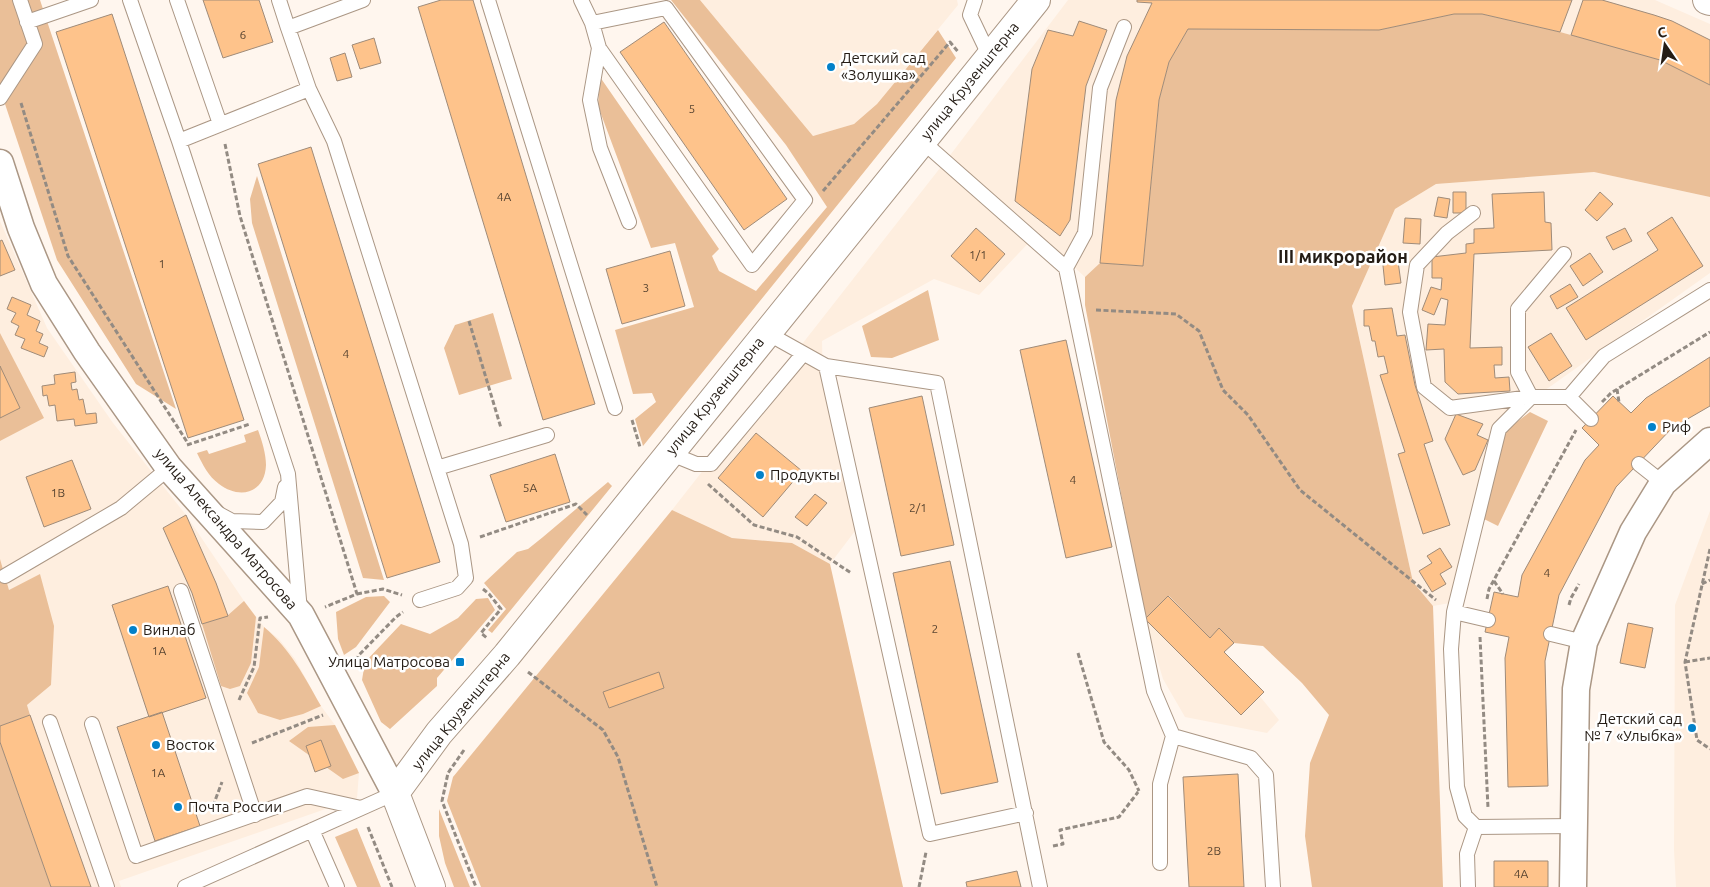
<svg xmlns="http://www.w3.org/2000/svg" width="1710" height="887" viewBox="0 0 1710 887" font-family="Ubuntu,sans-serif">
<rect width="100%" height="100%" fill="#fff6ee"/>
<!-- built -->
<path fill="#feeedf" d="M700,0H957L958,5L877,104L854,124L813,136Z
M1068,0H1655L1710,24V85L1571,35L1482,14H1454L1379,30H1271L1169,62L1159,100L1143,266L1100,263L1085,277L1037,234L979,295L934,279L822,341L823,386L855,531L830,564L792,543L732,538L672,510L951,154Z
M1594,172L1710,197V273L1551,386L1494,424L1450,603L1433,606L1413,582L1352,306L1395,209L1436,184Z
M0,221L47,328L113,423L186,515L244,601L264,627L279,639L295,659L321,706L335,725L359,773L357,798L119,881L121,887H51L0,742V726L30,715L27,705L51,685L40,575L9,590L0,559V441L43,418L0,333Z
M1710,511V887H1676L1674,850L1675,605Z
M1168,596L1210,638L1219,628L1234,643L1225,653L1279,720L1267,733L1185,717L1163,679L1145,619Z"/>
<!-- green -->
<path fill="#eabf98" d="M0,0H40L176,409L136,384L57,260L0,89Z
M671,0H700L813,136L854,124L877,104L938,30L956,58L643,446L635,419L656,402L652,393L633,394L615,330L694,307L675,243L651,248L598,106L600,77L719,249L712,256L719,271L756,291L827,207L786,145Z
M1454,14H1482L1560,32L1640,54L1660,60L1710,85V197L1594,172L1436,184L1395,209L1352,306L1413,582L1433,606L1443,887H1312L1305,836L1310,763L1329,715L1302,683L1263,646L1234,643L1219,629L1210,638L1169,596L1145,619L1085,305V277L1100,263L1143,266L1159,100L1169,62L1188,29L1379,30Z
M257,176L266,205L384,580L363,578L252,223L250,199Z
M928,290L939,340L892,358L871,357L862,326Z
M493,313L512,379L459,395L444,348L455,325Z
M0,333L44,418L0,441Z
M1530,412L1548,421L1498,526L1484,519L1506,430Z
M258,430C262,441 266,454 266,465C265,493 240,500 219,484C208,476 203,465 197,453L207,450L209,454L246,442L244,435Z
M608,482L612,486L492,633L488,630L506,609L484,583L517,552L528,549L543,537Z
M672,510L732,538L792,543L830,564L903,887H481L447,801L453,777Z
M0,559L9,590L40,574L54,626L51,685L27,705L30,715L0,726Z
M384,596L390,602L356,647L344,655L338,639L336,612L366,597Z
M488,598L495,610L437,678V686L390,729L381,722L362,680L365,662L401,624L430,634L458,618L476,599Z
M244,601L256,617L251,663L240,686L230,689L221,686L202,624L227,616Z
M264,627C291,650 304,676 321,706L303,714L280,720L258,713L247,693L259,667Z
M335,725L359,773L343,779L289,741L308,727Z
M0,742L51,887H0Z
M439,809L470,887H454L445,863L439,836Z
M357,828L381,887H357L335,837Z"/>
<!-- building -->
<path fill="#fec38b" stroke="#9f8b79" d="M203,0H259L273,42L223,58Z
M441,0H473L595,404L543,420L418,7Z
M1137,0H1572L1560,32L1482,14H1454L1379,30L1188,29L1169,62L1159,100L1143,266L1100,263L1116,100L1127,56L1152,3L1137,2Z
M1583,0H1602L1654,15L1672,21L1710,40V85L1660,60L1571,35Z
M112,14L244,420L188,438L56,32Z
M1079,21L1107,30L1086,86L1070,220L1060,236L1015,201L1032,69L1048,30L1073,36Z
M664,22L787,199L744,230L620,52Z
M374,38L381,63L360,69L352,45Z
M345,53L352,77L337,81L330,58Z
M311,147L440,562L387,578L258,164Z
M1453,192H1466V213H1453Z
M1544,192L1545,222L1551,223L1552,250L1474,254L1470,348L1502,347V365H1494L1495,378L1509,377L1510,391L1458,394L1445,382L1444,349L1426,350L1428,324L1445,325L1448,300L1441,298L1434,315L1422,310L1431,287L1441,290L1442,278H1432V257L1466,253V244L1474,243V229L1494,228L1492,194Z
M1600,192L1613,204L1597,221L1585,210Z
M1438,197L1450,199L1447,218L1434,216Z
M1672,217L1703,266L1586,340L1566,308L1658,250L1647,233Z
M1405,218L1421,219L1420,244L1403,243Z
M976,228L1005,254L980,282L951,256Z
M1625,228L1632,241L1613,250L1606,237Z
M2,240L15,270L0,276V241Z
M670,251L685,306L622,324L606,269Z
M1590,253L1603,272L1583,286L1570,266Z
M1397,254L1401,283L1385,285L1382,256Z
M1570,284L1578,297L1557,309L1550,296Z
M12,297L31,305L27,315L40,321L36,331L43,334L39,343L48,347L44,357L21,348L25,339L15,335L19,326L11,322L16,313L7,309Z
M1392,308L1397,336L1405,335L1415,385L1433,441L1424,444L1450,525L1423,534L1398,454L1405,452L1380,375L1388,373L1384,356L1378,357L1375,341H1372L1369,326H1364V310Z
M1551,333L1572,366L1549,381L1528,347Z
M1066,340L1112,547L1066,558L1020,350Z
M1710,357V406L1672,428L1616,487L1559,595L1545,661L1548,786L1508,787L1505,658L1509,637L1485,632L1494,592L1518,597L1522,575L1585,460L1599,445L1582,428L1613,396L1631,413L1646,398Z
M0,366L20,408L0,418Z
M75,372L76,382L71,383L72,390L77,389L79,400L83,399L86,414L96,413L97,423L75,426L74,419L57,421L55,405L49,406L47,395L43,396L42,386L55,384L54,375Z
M922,396L954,545L901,556L869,408Z
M1456,414L1483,424L1477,435L1488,440L1475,470L1463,475L1445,439Z
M756,433L802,471L763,517L718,478Z
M555,454L570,502L506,522L490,475Z
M72,460L91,509L44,527L26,477Z
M815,494L827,503L807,526L795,517Z
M186,515L216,583L228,616L202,624L192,593L163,528Z
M1440,548L1452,567L1440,574L1446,584L1432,592L1419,571L1432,563L1427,556Z
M950,561L998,782L941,794L893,573Z
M168,586L206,698L149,717L112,605Z
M1168,596L1210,638L1219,628L1234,643L1224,652L1264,692L1241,715L1145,619Z
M1628,623L1653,628L1645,668L1620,663Z
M659,672L664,688L609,708L603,692Z
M162,712L200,826L155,841L117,727Z
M30,715L91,887H51L0,742V726Z
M321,740L331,766L315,772L306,746Z
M1238,774L1244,887H1189L1183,777Z
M1494,861H1548V887H1494Z
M1017,871L1021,887H967L966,882Z"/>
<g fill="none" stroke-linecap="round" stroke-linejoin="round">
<!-- service casing -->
<g stroke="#ab9785" stroke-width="16">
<path id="service" d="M130,0L179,141L288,474L300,611
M177,0L220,124
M279,0L288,28
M488,0L615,408
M581,0L592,23L599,48L590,100L600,148L629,222
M975,0L970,15L990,57
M27,22L91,0
M592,23L666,8L805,200L752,265L599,48
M309,89L334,141L461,544L466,578L457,588L420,600
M0,98L35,44L20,0
M179,141L309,89L288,28L363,0
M922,141L1066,268L1154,691L1173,736L1251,758L1266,775L1273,887
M1473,213L1447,233L1417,265L1410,312L1424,387L1450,408L1531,397L1518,372V309L1564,254
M1066,268L1085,233L1100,88L1124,27
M767,333L826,366L937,383L1040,887
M826,366L930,834L1026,813
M1569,397L1591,419
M669,453L696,464H711L803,354
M1639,464L1663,483
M437,468L547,435
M219,514L232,521L263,522L282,502L285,487
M5,576L121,508L169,468
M181,591L255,815
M1454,612L1488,620
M1551,634L1584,642
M50,722L107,887
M92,724L136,856L307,796L361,808
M1574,826L1476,827L1465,816L1457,787L1451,649L1454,612L1499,429L1531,397H1569L1604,356L1710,290
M312,830L337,887
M1160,863V784L1173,736
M185,887L395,793
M1468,887L1467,854L1476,827"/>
</g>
<!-- minor casing -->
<g stroke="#ab9785" stroke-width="29">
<path id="minor" d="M0,163L21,228L44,284L87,352L169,468L301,615L395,793
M1573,887L1576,689L1584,642L1633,532L1663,483L1710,441"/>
</g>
<!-- tertiary casing -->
<g stroke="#ab9785" stroke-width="30">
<path id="tertiary" d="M1707,0L1710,1
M431,887L395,793L439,733L507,655L1036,0"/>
</g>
<!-- path -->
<path stroke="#938b83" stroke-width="3" stroke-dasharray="5 2.5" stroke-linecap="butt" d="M21,103L68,256L189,445
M225,144L240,216L357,594L325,607
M823,191L950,42L959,53
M1096,310L1176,314L1199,331L1223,390L1248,415L1300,490L1436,600
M469,321L501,428
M1617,389L1619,402
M1602,402L1611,393L1710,332
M632,420L640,447
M187,445L250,424
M708,484L754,525L797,537L851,573
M480,537L576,504L587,515
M1710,549L1685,662L1697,740L1710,749
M1494,581L1503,594
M1702,584L1710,580
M483,589L489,594L501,609L481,633L487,638
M357,594L383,589L402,595
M1487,599L1489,589L1576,430
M1569,605L1571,598L1579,584
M1480,637L1488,808
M1078,653L1104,742L1129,770L1139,791
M357,661L358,656L396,617L403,612
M1685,662L1710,658
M528,672L603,730L618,757L657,887
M239,700L254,667L260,618L268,617
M252,743L323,715
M464,750L448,773L442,801L476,887
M213,806L222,782
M368,827L392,887
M1053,846L1063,844L1060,830L1119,817L1138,792
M919,887L926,852"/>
<!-- service -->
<use href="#service" stroke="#fff" stroke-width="14"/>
<!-- minor -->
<use href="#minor" stroke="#fff" stroke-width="26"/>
<!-- tertiary -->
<use href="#tertiary" stroke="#fff" stroke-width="28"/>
</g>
<!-- markers -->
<g fill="#0381c9" stroke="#fff" stroke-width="2">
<circle cx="831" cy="67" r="5"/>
<circle cx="1652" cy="427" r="5"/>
<circle cx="760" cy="475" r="5"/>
<circle cx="133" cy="630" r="5"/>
<rect x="455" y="657" width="10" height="10" rx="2.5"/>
<circle cx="1692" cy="728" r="5"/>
<circle cx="156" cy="745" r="5"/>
<circle cx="178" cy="807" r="5"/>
</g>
<g text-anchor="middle" stroke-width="5" stroke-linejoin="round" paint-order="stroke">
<!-- number labels -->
<g font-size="12" fill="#5a4632">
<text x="243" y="39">6</text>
<text x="692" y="113">5</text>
<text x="504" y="201">4А</text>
<text x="978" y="259">1/1</text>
<text x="162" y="268">1</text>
<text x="646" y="292">3</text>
<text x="346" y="358">4</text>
<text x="1073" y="484">4</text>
<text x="530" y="492">5А</text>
<text x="58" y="497">1В</text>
<text x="918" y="512">2/1</text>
<text x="1547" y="577">4</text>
<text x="935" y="633">2</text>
<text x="159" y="655">1А</text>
<text x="158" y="777">1А</text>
<text x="1214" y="855">2В</text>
<text x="1521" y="878">4А</text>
</g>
<!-- poi labels -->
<g font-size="15" fill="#241c15" stroke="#fff" text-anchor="start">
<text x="841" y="63">Детский сад<tspan x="841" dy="17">«Золушка»</tspan></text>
<text x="1662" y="432">Риф</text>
<text x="770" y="480">Продукты</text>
<text x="143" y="635">Винлаб</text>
<text x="450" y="667" text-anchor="end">Улица Матросова</text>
<text x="1682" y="724" text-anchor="end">Детский сад<tspan x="1682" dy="17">№ 7 «Улыбка»</tspan></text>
<text x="166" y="750">Восток</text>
<text x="188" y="812">Почта России</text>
</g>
<!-- street labels -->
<g font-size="15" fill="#241c15" stroke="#fff">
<text transform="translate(970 81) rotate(-51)" y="5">улица Крузенштерна</text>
<text transform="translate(715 396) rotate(-51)" y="5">улица Крузенштерна</text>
<text transform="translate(226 529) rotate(49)" y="5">улица Александра Матросова</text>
<text transform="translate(461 711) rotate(-51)" y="5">улица Крузенштерна</text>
</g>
<!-- quarter labels -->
<g font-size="18" font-weight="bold" fill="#241c15" stroke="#fff">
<text x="1343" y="263">III микрорайон</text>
</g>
</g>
<!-- north arrow -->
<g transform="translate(1665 45) rotate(347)" stroke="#ffffff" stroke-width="4" paint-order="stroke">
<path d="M0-4L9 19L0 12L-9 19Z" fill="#241c15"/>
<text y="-8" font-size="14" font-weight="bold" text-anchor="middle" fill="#241c15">С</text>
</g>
</svg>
